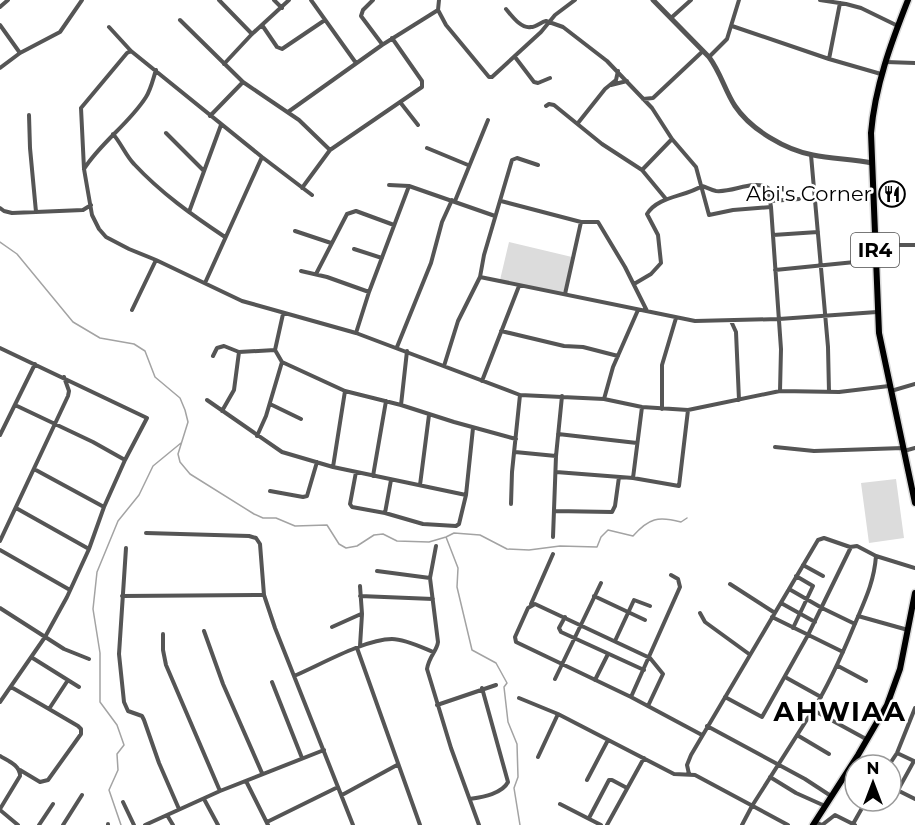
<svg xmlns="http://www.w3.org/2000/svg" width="915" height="825" viewBox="0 0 915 825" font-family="Montserrat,sans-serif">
<rect width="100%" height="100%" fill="#fff"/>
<!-- green -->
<path fill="#dcdcdc" d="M509,242L572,257L563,295L500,280Z
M896,479L904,538L869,543L861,483Z"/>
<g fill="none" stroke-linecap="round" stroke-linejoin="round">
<!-- stream -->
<path stroke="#a3a3a3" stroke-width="1.5" d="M0,242L17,254L73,322L100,338L134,344L145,351L155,377L180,398L185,410L188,422L178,454L180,462L190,474L254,514L263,518H276L295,526L327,525L339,544L346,548L357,546L374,535L383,534L397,541L429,542L446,537L454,533L480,535L507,549L529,550L560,546L597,547L601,537L608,530L633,536C649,518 658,516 681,522L687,518
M446,537L458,568L457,587L472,650L496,663L507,683L504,687L508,722L517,744L518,777L514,788L520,825
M121,825L109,790L118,770L117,754L124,745L117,725L100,702V653L93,609L97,572L118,521L139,495L153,466L181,443"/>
<!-- primary casing -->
<g stroke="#dbdbdb" stroke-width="9">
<path id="primary" d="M908,0C891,43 875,86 871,133L879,333L915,503
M813,825L858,755L887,705L900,669L915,593"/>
</g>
<!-- minor -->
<path stroke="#555" stroke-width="4" d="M219,0L252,34
M274,0L282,8
M311,0L356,63
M373,0L363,10L361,16L382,44
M439,0L438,10L446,25L489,77H492L541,32L555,15L575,0
M820,0L846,4L861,8L898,26
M840,3L829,59L881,74
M0,7L8,0
M506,9C512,16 521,29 531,27C536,27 541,22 546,21L563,27L607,61L652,108L672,139L696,167L709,215L733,210L771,207
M671,18L691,0
M180,20L243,82L299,120L330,150
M0,25L20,53
M262,25L277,47L282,49L325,20
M732,26L829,59
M109,27L131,51
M515,57L534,82L538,83L550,78
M709,57L727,39L739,0
M886,62L915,63
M224,64L252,34L289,0
M0,68L20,53L60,32L82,0
M611,85L627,81
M643,99L653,98L703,51
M400,102L418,125
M546,106L549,104L554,105L602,144L642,170L666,199
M288,112L382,45L438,10
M29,115L30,148L36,212
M210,116L243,82
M578,123L605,89L616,80L618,71
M166,133L204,171
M113,134C121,143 126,156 134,164C161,193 192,215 225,237
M427,148L468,165
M811,155L828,347L829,392
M84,169C101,142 129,124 146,97C151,89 153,79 156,70
M642,170L672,139
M389,185L409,186L495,216
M302,188L330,150L422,87V81L392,38
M312,195L262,157L131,51L127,53L81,108L84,169L92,215L99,229L106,237L129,249L156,260L242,301L356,333L520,395L604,399L642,407L688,410L780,391L839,392L889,386
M455,201L488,120
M501,201L581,222H598L625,267L647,311
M770,201L799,199
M0,208L4,211L12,213L83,210L91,205
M189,212L221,125
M295,231L331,243
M773,235L818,232
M876,245H915
M354,249L382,258
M775,270L875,260
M301,271L327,277L369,292
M316,274L347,214L356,211L394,225
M480,277L695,321L779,319L877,312
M205,283L262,157
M634,284L651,274L661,263L658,235L647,214C658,196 685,197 702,186C706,187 711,190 716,191C733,193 753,179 768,188L771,207L781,349L780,391
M565,294L581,222
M132,310L156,260
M283,314L275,350L282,362L345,391L401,405L454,422L516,439
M731,321L736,332L739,400
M501,331L564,346L583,347L618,356
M356,333L369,292L409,186
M397,347L431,263L442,222L452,200
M0,348L147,418L125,460L104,507L89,549L67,597L45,637L0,702
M213,356L217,348L224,346L239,352
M444,366L458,321L480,277L484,255L512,160L517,158L538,165
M482,381L519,286
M891,391L915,384
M604,399L613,367L638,310
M207,400L282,452L333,467L466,495
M270,404L301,419
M15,405L93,442L125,460
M401,405L407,351
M662,409V365L676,318
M222,411L234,390L239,352L275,350
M558,434L637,443
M0,435L35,364
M257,436L266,416L282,362
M775,447L814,451L903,448
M904,451L915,448
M515,452L556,456
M333,467L345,391
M34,469L104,507
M356,472L350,504L352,507L385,513L423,524L456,526L459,524L466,495L473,428
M556,472L633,478L679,486L688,410
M373,476L386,401
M633,478L642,407
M420,485L429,415
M270,491L303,497L307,496L317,462
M511,504L512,472L520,395
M16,508L89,549
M554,511L612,512L615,506L619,477
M385,513L391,480
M146,533L249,536L256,538L260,544L264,595L275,628L353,825
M553,537L556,456L562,396
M0,541L68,396L69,391L64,377
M126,548L119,654L124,702L128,711L142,716L144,720L159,763L179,809
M0,550L70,590
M803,565L823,576
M377,571L430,578L438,642C437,651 429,656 427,669L451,748L479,825
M430,578L436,546
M730,584L775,613
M360,586L362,614L360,646
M789,589L822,608L855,624
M122,596L264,595
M360,596L433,599
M594,596L645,620
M781,603L815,622
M531,604L553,554
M0,608L64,649L89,659
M700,613L705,622L749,654
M858,616L908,630
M565,617L559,628L561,632L644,670
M772,617L843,652
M332,627L361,614
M793,628L813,586L796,576
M204,631L223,684L262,773
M163,634V650L166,665L220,791
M615,641L634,600L650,606
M357,648L420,825
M31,657L79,687
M838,666L866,681
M294,676C320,665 365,639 392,639C405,639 421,647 433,652
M785,677L821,697
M555,679L601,583
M595,680L608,654
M272,682L302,758
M11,687L49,709L68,680
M631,697L680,587L678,579L671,575
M725,697L762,717L808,635L851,547
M519,698L558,714L674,774L695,775L788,825
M437,705L496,685
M648,706L663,674L650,658L535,604L528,608L515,637L516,642L631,697L702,735
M813,710C830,683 842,655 854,626C864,602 874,583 876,556
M707,726L805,779L831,796
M797,735L829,754
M897,753L914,761L898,790
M0,756C8,761 20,765 20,776L0,809
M538,757L558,714
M889,765L897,753L915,708
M20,770L40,782L48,780L81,734V729L78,726L49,709
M689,774L687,765L691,755L818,540L824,538L850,547L857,546L876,556L915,568
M770,777L796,793L825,806
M587,780L608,740
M246,781L268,825
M891,787L915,799
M342,795L397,765
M204,799L218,825
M470,799C482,797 502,794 508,782L482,688
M123,802L134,825
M560,804L601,825
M0,810L18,825
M167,815L173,825
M589,818L609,780H612L627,788
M267,822L338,787
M815,822L822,825L835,815L855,825
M853,824L866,801
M39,825L53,804
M63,825L82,795
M108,825V824
M145,825L220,791L324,750
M607,825L644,758
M742,825L752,806L813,710L866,739"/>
<!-- tertiary -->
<path stroke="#555" stroke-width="5" d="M653,0L709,57C721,73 725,91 735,106C751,130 786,150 813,155C832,159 853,159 872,163"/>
<!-- primary -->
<use href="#primary" stroke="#000" stroke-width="6"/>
</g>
<!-- icons -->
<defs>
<g id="restaurant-ring" transform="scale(1.35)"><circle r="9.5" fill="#fff" stroke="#000" stroke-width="1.5"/><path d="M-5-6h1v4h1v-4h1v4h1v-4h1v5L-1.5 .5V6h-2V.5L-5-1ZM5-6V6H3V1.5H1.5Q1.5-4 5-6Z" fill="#000"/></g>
</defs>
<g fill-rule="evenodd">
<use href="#restaurant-ring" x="892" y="194"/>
</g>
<g text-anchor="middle" stroke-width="5" stroke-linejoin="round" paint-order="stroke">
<!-- shield labels -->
<rect fill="#fff" stroke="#4c4c4c" stroke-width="1.5" x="851" y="233" width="48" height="34" rx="4.5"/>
<g font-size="20" font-weight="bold" fill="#000">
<text x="875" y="257">IR4</text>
</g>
<!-- poi labels -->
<g font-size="21" fill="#000" stroke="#fff" text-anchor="end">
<text x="872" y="201">Abi's Corner</text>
</g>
<!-- district labels -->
<g font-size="27" font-weight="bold" letter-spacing="1.5" fill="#000" stroke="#fff">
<text x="840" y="721">AHWIAA</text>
</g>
</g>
<!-- north arrow -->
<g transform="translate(873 783)"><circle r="28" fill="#ffffff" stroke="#999999" stroke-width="1.5"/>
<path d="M0-4.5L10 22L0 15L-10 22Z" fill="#000000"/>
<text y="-9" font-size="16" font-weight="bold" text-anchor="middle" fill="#000000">N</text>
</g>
</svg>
